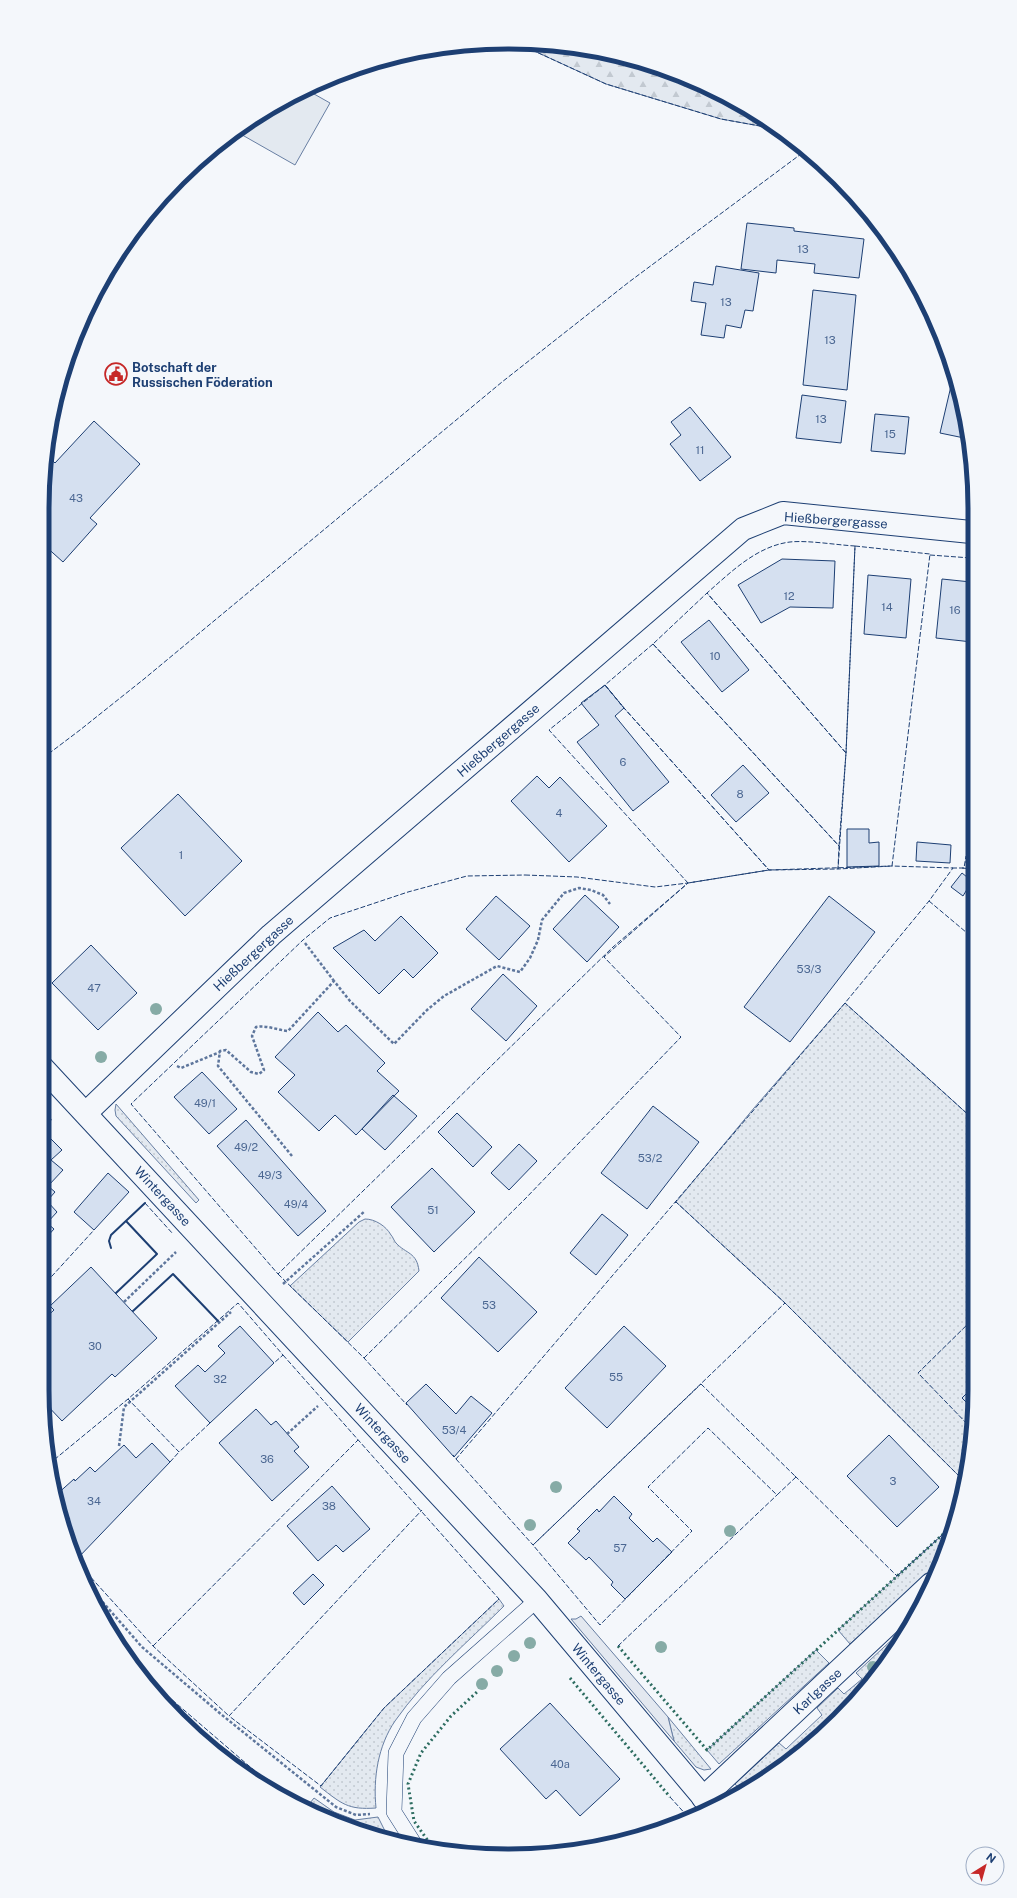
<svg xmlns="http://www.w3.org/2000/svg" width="1017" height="1898" viewBox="0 0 1017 1898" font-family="'Public Sans',sans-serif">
<defs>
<pattern id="green-dots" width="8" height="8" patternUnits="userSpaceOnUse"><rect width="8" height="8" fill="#e3e9f0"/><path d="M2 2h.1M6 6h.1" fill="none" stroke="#c2c9d1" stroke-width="1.8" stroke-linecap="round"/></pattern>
<pattern id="forest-firs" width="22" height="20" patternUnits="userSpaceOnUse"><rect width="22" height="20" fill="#e3e9f0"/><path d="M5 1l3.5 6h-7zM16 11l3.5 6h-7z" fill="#c2c9d1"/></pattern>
</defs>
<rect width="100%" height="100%" fill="#f4f7fb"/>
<!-- green -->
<path fill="url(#green-dots)" stroke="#687fa3" d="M845,1003L973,1119L974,1420L964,1481L785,1303L676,1202L754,1108Z
M116,1104L199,1200L196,1203L116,1116L115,1110Z
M365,1219C375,1219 386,1226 391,1235C393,1237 394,1241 396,1243C406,1254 417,1252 419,1271L348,1342L290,1286L359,1222Z
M952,1526L939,1563L850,1644L838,1630Z
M499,1599L504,1606C467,1643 425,1678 395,1721C378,1746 373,1778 376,1808C348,1810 342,1804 320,1787L384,1708Z
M910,1623C900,1640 890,1659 878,1674C840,1721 794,1762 742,1792L735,1784L779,1743L786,1749L822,1715L817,1708L838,1688L844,1694L862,1679L856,1673Z
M816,1650L829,1663L719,1764L707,1750Z
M668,1717L711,1769L704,1770L696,1767L674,1741Z
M314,1798L334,1812L355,1820L378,1817L390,1841L330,1820L306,1808Z"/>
<!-- forest -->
<path fill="url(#forest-firs)" stroke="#687fa3" d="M539,43L629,58L715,90L771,128L721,119L606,84L519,44Z"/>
<!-- pitch -->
<path fill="#e3e9f0" stroke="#687fa3" d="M307,90L330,103L295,165L237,132L275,104Z"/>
<!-- parking -->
<path fill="#e3e8f0" stroke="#687fa3" d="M581,1616L668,1717L674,1741L571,1619H576Z"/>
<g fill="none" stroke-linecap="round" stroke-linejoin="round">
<!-- stream -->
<path stroke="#cfd7e4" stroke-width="10" d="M809,1743L858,1697"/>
</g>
<!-- building -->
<path fill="#d5e0f0" stroke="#1d3f73" d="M747,223L794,228V231L864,239L859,278L814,273L815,264L777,260L776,273L741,269Z
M716,266L759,273L753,311L745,310L741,328L726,325L724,338L701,335L706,303L691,301L694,282L713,285Z
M813,290L856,295L847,390L803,385Z
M951,386L955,387L969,439L940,433Z
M802,395L846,401L841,443L796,438Z
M690,407L731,457L700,481L670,444L681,435L671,422Z
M875,414L909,417L905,454L871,451Z
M94,421L140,464L90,518L97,524L63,562L43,544V478L47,455L55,463Z
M782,559L835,561L833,608L790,607L761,623L738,585Z
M868,575L911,579L906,638L864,634Z
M942,579L971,582L972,642L936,638Z
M709,620L749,670L722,692L681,642Z
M605,685L624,708L615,716L669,782L633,811L577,742L599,725L581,703Z
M743,765L769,793L736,822L711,795Z
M537,776L549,788L560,777L607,826L569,862L511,801Z
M178,794L242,861L185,916L121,848Z
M847,829H869V843L879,842V866L847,867Z
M969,839H972V864L966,863Z
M43,841L47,848L43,851Z
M917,842L951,845L950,863L916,861Z
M962,873L972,881L963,896L951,887Z
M585,895L619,927L587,962L553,929Z
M496,896L530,926L499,960L466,929Z
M829,896L875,932L790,1042L744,1007Z
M401,916L438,953L413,978L404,969L379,994L333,948L364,930L375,941Z
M91,945L137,993L98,1030L52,983Z
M503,974L537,1006L506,1041L471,1009Z
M318,1012L338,1032L346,1025L385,1063L377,1071L399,1091L356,1135L335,1115L319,1131L278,1092L295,1075L275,1057Z
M202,1072L237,1109L209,1134L174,1097Z
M393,1095L417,1116L385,1150L362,1129Z
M653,1106L699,1142L647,1209L601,1173Z
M457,1113L492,1147L473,1167L438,1132Z
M246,1120L326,1211L298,1236L217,1146Z
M47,1135L62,1150L51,1160L63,1170L48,1186L55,1192L47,1201L57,1212L47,1223L54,1229L45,1239L42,1236V1139Z
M519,1144L537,1161L509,1190L491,1173Z
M432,1168L475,1212L434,1252L391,1207Z
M108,1173L129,1192L94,1230L74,1212Z
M602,1214L628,1235L596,1275L570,1253Z
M479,1257L537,1312L498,1352L441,1298Z
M91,1267L157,1338L115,1377L112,1374L62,1421L43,1401L42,1321L54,1310L50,1306Z
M240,1326L274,1363L210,1423L175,1386L198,1365L205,1372L225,1353L218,1346Z
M624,1326L666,1366L607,1428L565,1388Z
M426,1384L456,1414L471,1396L492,1413L454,1457L406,1403Z
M974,1386V1410L962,1398Z
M256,1409L271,1425L276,1421L299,1447L294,1451L309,1467L272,1501L219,1443Z
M889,1435L939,1487L897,1527L847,1476Z
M152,1443L170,1462L76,1560L67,1540L63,1526L70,1519L58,1505L55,1496L74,1479L75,1481L90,1467L95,1472L124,1445L136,1458Z
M332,1486L370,1529L343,1552L336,1545L318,1561L287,1526Z
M614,1496L632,1514L629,1518L653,1542L657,1538L672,1552L625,1599L611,1585L613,1582L589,1557L586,1560L568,1543L580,1531L577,1529L597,1509L599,1512Z
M313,1574L324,1585L304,1605L293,1593Z
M550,1703L620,1779L580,1816L556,1790L546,1799L500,1749Z"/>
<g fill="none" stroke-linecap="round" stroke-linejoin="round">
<!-- lane casing -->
<g stroke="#1d3f73" stroke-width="16">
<path id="lane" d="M415,1845L394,1812L396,1753L414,1718L449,1678L537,1600"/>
</g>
<!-- street casing -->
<g stroke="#1d3f73" stroke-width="24">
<path id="street" d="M86,1113L271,935L743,529L783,513L971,532
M703,1798L931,1584"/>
</g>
<!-- secondary casing -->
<g stroke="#1d3f73" stroke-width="24">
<path id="secondary" d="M42,1067L537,1600L713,1809"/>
</g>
<!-- path -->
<path stroke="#5e769c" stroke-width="2.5" stroke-dasharray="3 2" stroke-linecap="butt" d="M305,943L334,981
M177,1066L181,1068L220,1052
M42,1128L52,1118
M292,1156L218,1066L220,1051L226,1050L251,1072L259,1074L264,1070L252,1036L256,1027C267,1025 277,1030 288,1031L334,981L350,1001L394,1044L427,1010L444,996L497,966L520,972L530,958L538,940L542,920L564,893L579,888L591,890L603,895L610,904
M283,1284L365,1211
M124,1302L176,1252
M287,1434L318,1406
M119,1446L124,1407L231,1312
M86,1583L142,1647L222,1715L336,1807L356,1815L370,1814"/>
<!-- lane -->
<use href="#lane" stroke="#f4f7fb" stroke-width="15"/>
<!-- street -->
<use href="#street" stroke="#f4f7fb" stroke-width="22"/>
<!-- secondary -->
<use href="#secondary" stroke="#f4f7fb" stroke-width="22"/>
<!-- hedge -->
<path stroke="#2c6c60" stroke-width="3" stroke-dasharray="2 3" stroke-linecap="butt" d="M618,1646L707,1750L952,1526
M570,1678L670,1797
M433,1848L414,1821L408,1784L421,1753L451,1716L478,1691"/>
<!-- fence -->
<path stroke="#1d3f73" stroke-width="1" stroke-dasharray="5 2" stroke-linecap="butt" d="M519,44L606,84L721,119L771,128
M855,546L930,554L892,866L838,869L846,753Z
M930,555L971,558
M653,644L839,846L838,869L769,870L624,708L605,685Z
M605,685L624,708L769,870L688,883L549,730Z
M846,753L707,593L653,644L839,846L846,753L855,546C837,545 807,540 790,542C757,546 731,572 707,593L846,753
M43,758L80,730L144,679L502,382L629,282L805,151
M968,841L972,810
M952,868H964L966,856
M962,868L972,869
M525,875L577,877L655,887L688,883L613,947L278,1274L131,1104L303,940L330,918L408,892L467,876Z
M929,901L973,938
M844,1004L845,1003L973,1119
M145,1203L173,1234
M675,1203L676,1202L785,1303L964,1481
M278,1274L364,1358L407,1405
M42,1287L94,1230
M283,1355L499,1599L384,1708L321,1786L229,1716L422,1510
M364,1358L525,1199L681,1037L604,957L688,883L769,870L892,866L953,868L929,901L845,1003L456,1459L453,1455
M701,1384L796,1477L777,1495L708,1428L648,1487L692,1531L600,1625L533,1545Z
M210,1423L179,1452L128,1399L238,1303L283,1355L274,1363
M972,1429L918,1373L974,1318
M456,1459L533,1545L785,1303
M170,1462L179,1452
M49,1464L128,1399
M795,1476L897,1576
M77,1562L153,1646L229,1716
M897,1576L954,1524
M93,1597L101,1606L98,1609
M153,1646L358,1440
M618,1646L777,1495
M135,1668L284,1796
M670,1797L689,1818"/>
<!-- wall -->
<path stroke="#1d3f73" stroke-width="2" d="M111,1248L109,1241L111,1235L145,1203
M116,1293L157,1254L126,1221
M133,1311L173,1274L218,1321"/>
</g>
<!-- trees -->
<g fill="#86aba6">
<circle cx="156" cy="1009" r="6"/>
<circle cx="101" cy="1057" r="6"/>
<circle cx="556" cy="1487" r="6"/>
<circle cx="530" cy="1525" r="6"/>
<circle cx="730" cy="1531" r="6"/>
<circle cx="530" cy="1643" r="6"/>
<circle cx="661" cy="1647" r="6"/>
<circle cx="514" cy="1656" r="6"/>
<circle cx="873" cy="1667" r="6"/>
<circle cx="497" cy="1671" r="6"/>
<circle cx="482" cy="1684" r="6"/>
</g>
<!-- icons -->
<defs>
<g id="civic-ring" transform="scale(1.15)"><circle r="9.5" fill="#f4f7fb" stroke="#c62828" stroke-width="1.5"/><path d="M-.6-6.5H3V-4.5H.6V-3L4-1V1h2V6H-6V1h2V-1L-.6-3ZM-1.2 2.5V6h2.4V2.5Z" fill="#c62828"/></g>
</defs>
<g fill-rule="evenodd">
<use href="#civic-ring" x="116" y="374"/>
</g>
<g text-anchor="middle" stroke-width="3" stroke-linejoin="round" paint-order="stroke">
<!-- number labels -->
<g font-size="11" fill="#4b6792">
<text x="803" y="253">13</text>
<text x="726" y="306">13</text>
<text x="830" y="344">13</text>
<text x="821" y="423">13</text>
<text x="890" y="438">15</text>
<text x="700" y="454">11</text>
<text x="76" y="502">43</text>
<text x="789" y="600">12</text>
<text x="887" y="611">14</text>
<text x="955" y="614">16</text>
<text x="715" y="660">10</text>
<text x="623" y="766">6</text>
<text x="740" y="798">8</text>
<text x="559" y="817">4</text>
<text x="181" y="859">1</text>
<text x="809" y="973">53/3</text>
<text x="94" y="992">47</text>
<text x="205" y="1107">49/1</text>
<text x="246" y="1151">49/2</text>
<text x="650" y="1162">53/2</text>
<text x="270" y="1179">49/3</text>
<text x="296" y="1208">49/4</text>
<text x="433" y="1214">51</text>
<text x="489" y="1309">53</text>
<text x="95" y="1350">30</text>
<text x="616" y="1381">55</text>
<text x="220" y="1383">32</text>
<text x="454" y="1434">53/4</text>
<text x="267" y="1463">36</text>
<text x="893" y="1485">3</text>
<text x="94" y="1505">34</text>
<text x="329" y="1510">38</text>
<text x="620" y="1552">57</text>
<text x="560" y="1768">40a</text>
</g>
<!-- poi labels -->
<g font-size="13" font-weight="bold" fill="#1d3f73" stroke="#f4f7fb" text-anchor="start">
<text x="132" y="372">Botschaft der<tspan x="132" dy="15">Russischen Föderation</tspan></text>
</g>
<!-- street labels -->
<g font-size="13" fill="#1d3f73" stroke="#f4f7fb">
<text transform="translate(836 520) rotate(4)" y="5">Hießbergergasse</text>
<text transform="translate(498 740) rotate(-41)" y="5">Hießbergergasse</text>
<text transform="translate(253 953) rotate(-43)" y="5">Hießbergergasse</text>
<text transform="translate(163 1196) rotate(47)" y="5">Wintergasse</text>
<text transform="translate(383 1433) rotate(47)" y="5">Wintergasse</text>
<text transform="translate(599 1674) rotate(50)" y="5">Wintergasse</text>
<text transform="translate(817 1691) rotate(-43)" y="5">Karlgasse</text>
</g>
</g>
<!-- crop -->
<path d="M0 0H1017V1898H0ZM508 49H509A459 459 0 0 1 968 508V1390A459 459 0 0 1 509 1849H508A459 459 0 0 1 49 1390V508A459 459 0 0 1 508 49Z" fill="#f4f7fb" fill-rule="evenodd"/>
<path fill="none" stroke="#1d3f73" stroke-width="5" d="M508 49H509A459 459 0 0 1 968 508V1390A459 459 0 0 1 509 1849H508A459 459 0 0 1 49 1390V508A459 459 0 0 1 508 49Z"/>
<!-- north arrow -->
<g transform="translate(985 1866) rotate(37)"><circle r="19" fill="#f4f7fb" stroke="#9eadc5"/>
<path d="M0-3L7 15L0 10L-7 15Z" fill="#c62828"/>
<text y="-6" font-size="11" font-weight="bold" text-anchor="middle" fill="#1d3f73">N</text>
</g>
</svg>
